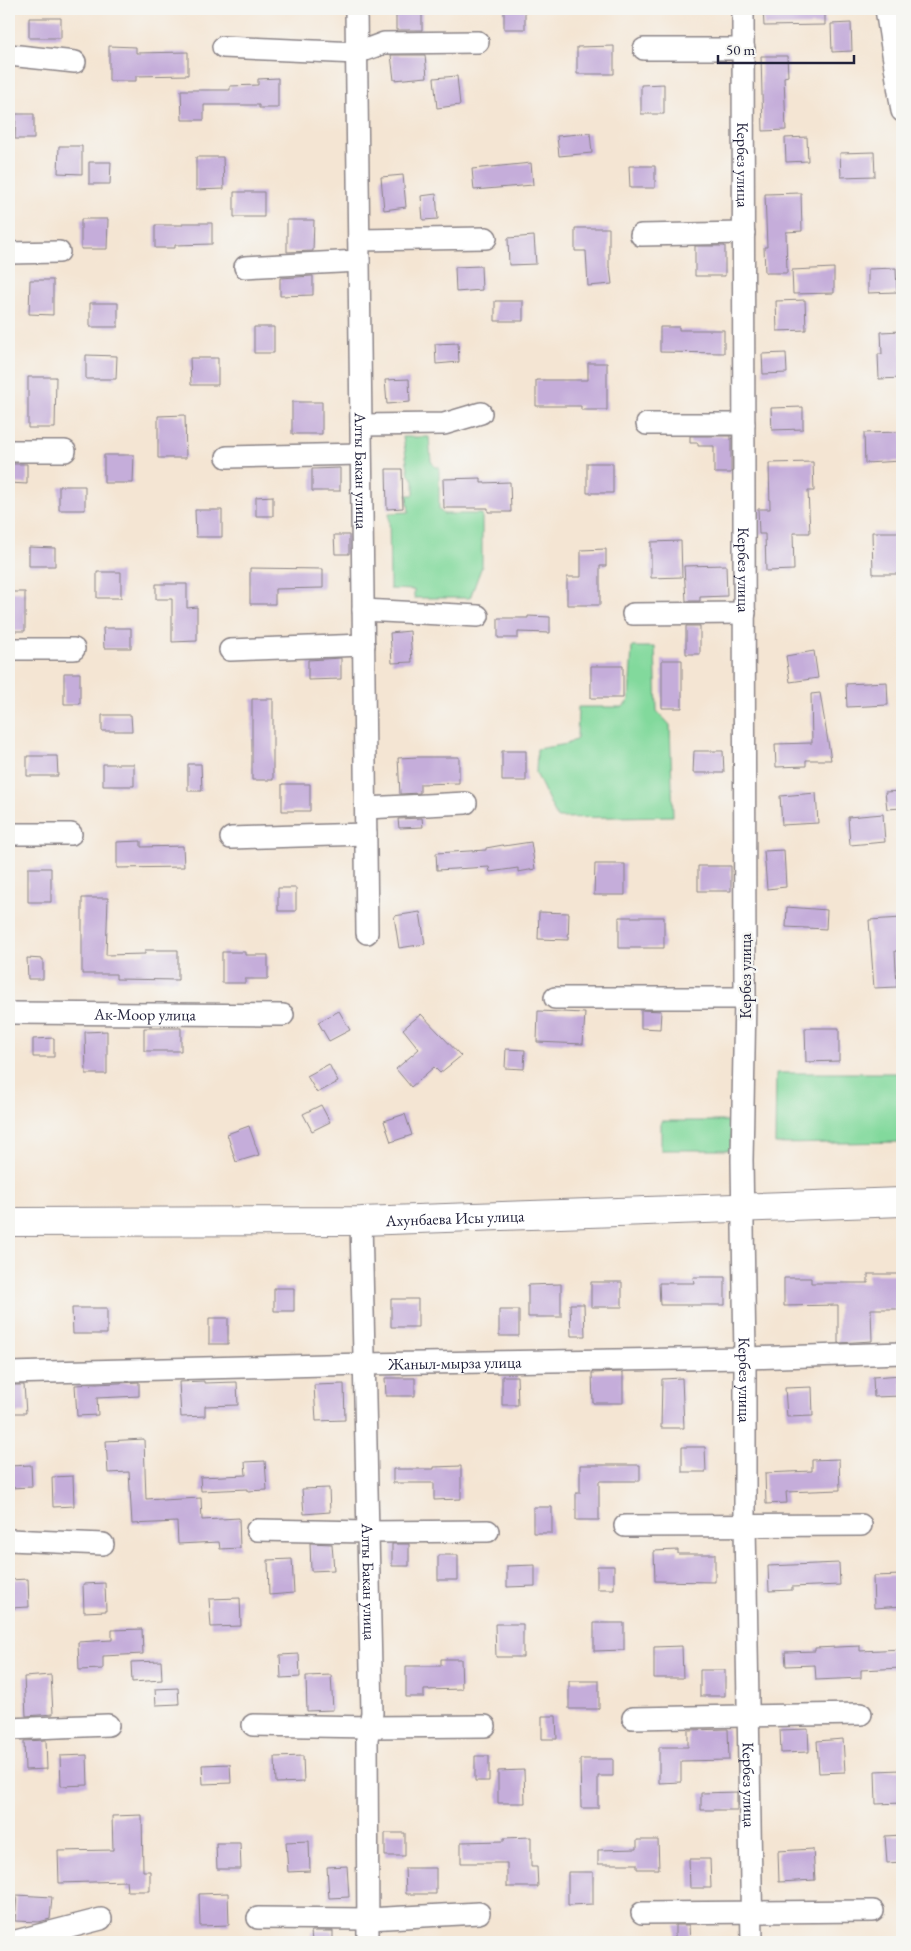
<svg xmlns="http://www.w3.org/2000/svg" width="911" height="1951" viewBox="0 0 911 1951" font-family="'EB Garamond',serif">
<rect width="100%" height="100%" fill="#f6f6f2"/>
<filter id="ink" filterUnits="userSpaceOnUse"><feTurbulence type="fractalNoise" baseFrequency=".02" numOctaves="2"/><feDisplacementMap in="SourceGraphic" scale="10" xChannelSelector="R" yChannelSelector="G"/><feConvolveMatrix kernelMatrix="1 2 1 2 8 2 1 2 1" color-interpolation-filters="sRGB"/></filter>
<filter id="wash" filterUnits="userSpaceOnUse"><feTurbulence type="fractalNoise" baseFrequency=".0096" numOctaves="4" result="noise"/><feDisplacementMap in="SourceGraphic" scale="20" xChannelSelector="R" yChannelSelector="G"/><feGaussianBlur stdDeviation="1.12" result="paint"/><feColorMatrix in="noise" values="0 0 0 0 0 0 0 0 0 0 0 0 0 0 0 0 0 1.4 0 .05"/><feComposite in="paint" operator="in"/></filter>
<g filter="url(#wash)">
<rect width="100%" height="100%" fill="#f4e5d3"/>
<!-- green -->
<path fill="#82d99c" stroke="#527e6c" d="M403,437H429L431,461L435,467H439V509L443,514H482V566L470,598H414V590L390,589L389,513L409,512L407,495H414V480L409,475Z
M632,647H655L657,711L670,725L673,816L557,818L536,773L537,749L567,744L577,739L578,707H623L629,700Z
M776,1073H902V1142L775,1144Z
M661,1121H731V1150H661Z"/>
<g id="blocks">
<!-- building -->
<path fill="#c5adda" d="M396,9H422V30H396Z
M504,9H525V29H504Z
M763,9H825V25L764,26Z
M29,18H61V38H29Z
M851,23L852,51L832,52L831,24Z
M109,46L136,47V53L188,52V75L136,76V81H109Z
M614,46V74H577V47Z
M391,55H425L427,77L394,80Z
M761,56H787L788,76L784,77L786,130L763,131Z
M457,76L460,105L437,108L434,78Z
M278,78V108H259V105H204V120H182L181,90H230V86L258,85V79Z
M664,84V114H641V85Z
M16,114H34V139H15Z
M590,133L592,153L559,156L557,136Z
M807,137L808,161L786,162L785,138Z
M59,146H82V174L58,173Z
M874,152L875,176L841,177L840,153Z
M196,157H223L224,189L196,190Z
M89,162H111L110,184H89Z
M531,163L533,185L474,190L472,169Z
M629,166H655V188H630Z
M403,175L406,207L384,210L381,177Z
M234,192H264V217H234Z
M801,193L802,231L786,232L787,273H765L764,247H767L765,194Z
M436,194L438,219L423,220L421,196Z
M81,219H108L107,249H81Z
M287,220H314L313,251L287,252Z
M183,223H212V244L175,245V248H155V225H183Z
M575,228H609V268H610L612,284L588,286L586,251H575Z
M534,236L536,264L509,265L508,238Z
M695,246H725V276H695Z
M481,266L482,290L456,292L455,267Z
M834,268V293L793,294L792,270Z
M896,268L897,292L868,293V269Z
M313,276V295L280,296V278Z
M30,280H53V315L29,314Z
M805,300L806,330L777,331L776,301Z
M495,301H523V321H495Z
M90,303H118V327H90Z
M254,327H274V353H254Z
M660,327H679V330H724V353L660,352Z
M901,331L902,378L879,379L878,354H882L881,332Z
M458,343L459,362L436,364L435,344Z
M786,353L787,373L763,374L762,354Z
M86,355L117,356L116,379H86Z
M190,358H218V385H191Z
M588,363H607V410H581V406H536V380H588Z
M28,377H56L55,428H28Z
M409,379L410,402L387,404L385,380Z
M292,402H322V434H292Z
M803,407V429L772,430L771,408Z
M185,415L186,458H158V416Z
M902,432V461L865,463L864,433Z
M690,436H731V473H714V446H698V443H690Z
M104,455H134L133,483H104Z
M813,462L814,491H808L810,533H793L794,570L766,571L765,534H759L758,509H770L769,463Z
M587,463H613V493H587Z
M9,464H27V484L9,483Z
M340,468V491H312V469Z
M386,469H402L403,508L387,509Z
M481,478V483L510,482L511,512H488V508H444L443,479Z
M59,486H85V510H59Z
M273,496V516H256V497Z
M195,510H222V537H196Z
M872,532H902V574H873Z
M334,535H349V554H335Z
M681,541L682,577L651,578V542Z
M29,547L55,548V566H29Z
M606,549V566H600V605H567V577H581V550Z
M726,565L727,596L700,597V601H686L684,566Z
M250,568L323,569V588L275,589V604H250Z
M97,572H121V598H97Z
M156,584H187V608L197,607V641L172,642V599H156Z
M10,592H25V631H10Z
M528,616L550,617V633L518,632V638H498V618H528Z
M686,626H700V654H686Z
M103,628H131V648H104Z
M410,631L412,662L392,663L390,633Z
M814,651L818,678L790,682L786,656Z
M341,658V679L308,680V660Z
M662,660H682V708H662Z
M591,666H623V698H591Z
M64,673H80V704H64Z
M887,682L888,705L847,707L846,684Z
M820,693L831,760H806V766L776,767L775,744L812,743L811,694Z
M252,699H273V780H252Z
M102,715H131L132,731H102Z
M502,751H526V781H502Z
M694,751H723L724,773H693Z
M27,756H57L58,776H27Z
M418,757H459V783L420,784V793L400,794L398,758Z
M103,764H134V786H103Z
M188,764H201L202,791H188Z
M282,784H310V811H282Z
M902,791V808L887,809L885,792Z
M816,793L818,823L782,825L780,796Z
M883,814L885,842L850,845L848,817Z
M422,818L423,827L399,828L398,819Z
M141,841V847L183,846L184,867L117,868V842Z
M531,842L535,869L518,872V868L490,872L489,867L437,870L436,853L486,850V848L503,845L504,846Z
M784,850L786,887L767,889L764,851Z
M595,864H625V895H594Z
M698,866H731V891H698Z
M28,868H51V902H28Z
M278,888H296V911H278Z
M82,898H108L106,955L145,954V950H178V980L116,979V974H82Z
M787,907L827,910L826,929L786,927Z
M420,912L425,944L399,948L394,916Z
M539,912L569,913L568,940L538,939Z
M619,917H664V948H619Z
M902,918V950L895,951L897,987L874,988L869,920Z
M222,952H245V955H268V979H245V983H222Z
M27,958L43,959V979H28Z
M641,1010L661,1011L660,1029L641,1028Z
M339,1011L350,1030L329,1041L318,1022Z
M538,1011L585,1013L583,1044L537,1042Z
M421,1014L461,1056L440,1073L434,1067L411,1087L396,1069L419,1049L403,1029Z
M144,1028H181V1051H144Z
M805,1028H839V1061L806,1062Z
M107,1031V1074H86L85,1032Z
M54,1038V1057H33V1039Z
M506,1049L525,1050L524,1069L505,1068Z
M329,1064L338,1082L317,1093L307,1076Z
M321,1105L330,1122L312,1131L303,1114Z
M405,1114L412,1135L391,1142L384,1121Z
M249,1126L259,1155L236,1162L227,1134Z
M868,1274H902V1309H871L872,1341L838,1343V1305L784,1306V1278H811V1283H868Z
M693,1277H725V1305H660L659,1283H694Z
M591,1282H622V1307H591Z
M561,1284V1317H528V1285Z
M274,1288H294V1311H274Z
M391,1299H418V1327H391Z
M570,1304H584L585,1336H571Z
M72,1308H107V1334H73Z
M499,1310H519V1336H499Z
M209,1318H228V1344H209Z
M623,1372V1403H593L592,1373Z
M901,1375L902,1396L874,1397L873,1377Z
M502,1376H517L518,1405H502Z
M385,1378H415V1396H386Z
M682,1378L684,1428H661L662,1379Z
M204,1381V1383L237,1382L238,1405L205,1406V1416L181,1417L179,1382Z
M139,1382V1396L97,1398L98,1415L77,1416L75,1385Z
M344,1384L345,1420L316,1421L314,1385Z
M9,1385H24L26,1413H9Z
M812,1387L813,1416L787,1417L785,1388Z
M144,1439L146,1499L162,1498V1500L201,1498L202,1520L239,1518L240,1548L220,1549L219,1542L178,1544L177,1522L132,1524L129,1472L108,1473L106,1441Z
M682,1447H705L706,1472H682Z
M839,1459L840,1490L786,1492L787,1503L766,1504L765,1473L812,1471V1460Z
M265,1461L267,1490L247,1491V1489L201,1491L200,1477L246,1475L245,1462Z
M31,1465L32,1487L9,1488V1466Z
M580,1465H640V1481H599V1520H576V1493H580Z
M461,1466V1499L434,1500V1483H393V1469H434V1467Z
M73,1476L74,1506L53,1507L52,1477Z
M329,1488L330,1512L304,1514L302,1489Z
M533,1507H552V1533H533Z
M310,1543L332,1544L334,1570L311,1571Z
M392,1544H409V1566H392Z
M678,1550V1554H715V1582L655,1581L654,1551Z
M438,1555H458V1580H438Z
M292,1559L294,1593L269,1595L268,1560Z
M839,1563L840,1585L792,1587V1590L769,1591L768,1566Z
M535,1565V1586L507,1587V1566Z
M597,1566H614V1589H597Z
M902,1575V1606L874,1608L873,1576Z
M28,1579L29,1607L9,1608V1580Z
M105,1583L106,1611L84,1612L83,1584Z
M240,1598L241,1626L211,1627L209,1599Z
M594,1623H624V1650L594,1651Z
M495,1624H523V1657H496Z
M142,1629L143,1654L103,1656V1669L79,1670L78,1642L112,1640V1630Z
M682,1646L683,1678H654V1647Z
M860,1646V1651L902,1649V1668L861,1670V1678L816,1680L815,1665L786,1666L785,1652L815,1651V1648Z
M299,1654L300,1677L281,1678L280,1655Z
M441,1659H461L462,1689L424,1690V1697H406V1666H441Z
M161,1661L162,1680L132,1682L131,1662Z
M700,1670H725V1696H700Z
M51,1675L53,1714L26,1716L24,1677Z
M331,1675L333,1710L307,1711L306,1676Z
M569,1681H599V1709H569Z
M178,1688L179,1704L156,1705L155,1689Z
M542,1716H556L557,1739H542Z
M728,1729L729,1760L681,1761V1782L659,1783V1747H688V1730Z
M808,1729L809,1752L781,1753L780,1730Z
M843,1739L845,1772L819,1773L817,1741Z
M46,1740L47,1769L25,1770L24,1741Z
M87,1755L88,1785L61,1786L60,1756Z
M303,1756L304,1782L276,1783L275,1757Z
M475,1756H489V1781H475Z
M580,1759H613V1776H598V1808H581Z
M230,1764L231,1783L203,1784L202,1765Z
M524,1770L525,1803H498V1771Z
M901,1770L902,1803L876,1804L875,1771Z
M737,1792V1810H701V1793Z
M142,1815L143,1871H150V1891H127L126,1881L59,1883L58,1851L113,1850L112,1816Z
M385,1833H405V1856H385Z
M902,1835V1862L887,1863L885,1836Z
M531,1837V1867H537L538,1887H507V1863H461V1842L504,1841V1838Z
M637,1840H658L659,1869H637V1864H598V1850L637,1849Z
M309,1841L310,1871L288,1872L286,1842Z
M216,1843H240L241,1869H217Z
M813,1849L815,1880L779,1882L778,1851Z
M689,1859H710L711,1888H690Z
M347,1866L349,1897L329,1898L327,1867Z
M405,1868H436V1894H406Z
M568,1872H593V1904L568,1905Z
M228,1893L229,1925L200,1926L199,1894Z
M17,1895L52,1897L50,1919L39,1922L15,1921Z
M675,1925H689L690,1942H675Z
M311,1931H333V1942H312Z"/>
</g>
</g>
<g filter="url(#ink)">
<use href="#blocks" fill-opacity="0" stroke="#8b8487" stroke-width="1"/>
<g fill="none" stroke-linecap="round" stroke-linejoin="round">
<!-- minor casing -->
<g stroke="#8b8487" stroke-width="24">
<g id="minor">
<path id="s1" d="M356,9L367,933"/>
<path id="s2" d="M743,9L745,998L742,1160L745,1358V1525L752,1942"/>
<path d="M886,9L902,111"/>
<path d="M223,47L357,53L384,43L478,42"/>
<path d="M644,49H744"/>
<path d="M9,55L75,62"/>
<path d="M641,235L744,233"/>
<path d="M359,240L486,238"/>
<path d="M9,253L59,252"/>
<path d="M245,267L359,261"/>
<path d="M647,424H744"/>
<path d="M361,425L444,424L481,413"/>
<path d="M9,451H65"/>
<path d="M227,457L361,454"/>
<path d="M363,610L478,616"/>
<path d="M633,614L745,613"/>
<path d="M9,649H74"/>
<path d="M230,650L364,645"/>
<path d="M366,808L466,803"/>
<path d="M9,834H71"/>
<path d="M231,838L366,834"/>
<path d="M555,998H745"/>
<path id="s3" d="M9,1013L283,1015"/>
<path id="s4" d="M361,1221L372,1713L367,1739L368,1942"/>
<path id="s5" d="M9,1373L364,1364L745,1358L902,1353"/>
<path d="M625,1526L861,1525"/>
<path d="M257,1530L368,1532L488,1531"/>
<path d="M9,1540L103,1544"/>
<path d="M633,1718L861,1714"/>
<path d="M253,1725L370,1727L485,1726"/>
<path d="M9,1729L108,1725"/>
<path d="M642,1913L873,1911"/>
<path d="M258,1918L368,1919L479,1913"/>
<path d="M12,1942L101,1919"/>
</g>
</g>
<!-- primary casing -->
<g stroke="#8b8487" stroke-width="30">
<g id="primary">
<path id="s6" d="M9,1222L361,1221L902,1202"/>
</g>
</g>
<!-- minor -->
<use href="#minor" stroke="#fff" stroke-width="21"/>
<!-- primary -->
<use href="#primary" stroke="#fff" stroke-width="28"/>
</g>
</g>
<g text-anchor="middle" stroke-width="5" stroke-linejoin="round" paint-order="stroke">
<!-- street labels -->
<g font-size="16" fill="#22223b" stroke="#f6f6f2">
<text dy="6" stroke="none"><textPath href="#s2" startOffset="156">Кербез улица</textPath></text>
<text dy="6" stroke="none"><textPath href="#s1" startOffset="462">Алты Бакан улица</textPath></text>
<text dy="6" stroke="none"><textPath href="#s2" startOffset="561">Кербез улица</textPath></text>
<text transform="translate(745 976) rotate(-90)" y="6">Кербез улица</text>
<text dy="6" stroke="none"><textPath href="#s3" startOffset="136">Ак-Моор улица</textPath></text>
<text dy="6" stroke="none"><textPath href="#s6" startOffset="446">Ахунбаева Исы улица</textPath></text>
<text dy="6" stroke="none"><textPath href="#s5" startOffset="446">Жаныл-мырза улица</textPath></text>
<text dy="6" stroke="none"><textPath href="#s2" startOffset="1371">Кербез улица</textPath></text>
<text dy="6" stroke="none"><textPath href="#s4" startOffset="361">Алты Бакан улица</textPath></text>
<text dy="6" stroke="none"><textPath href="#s2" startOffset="1776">Кербез улица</textPath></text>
</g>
</g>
<!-- margin -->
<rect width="911" height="1951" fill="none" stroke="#f6f6f2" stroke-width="30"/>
<!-- scale -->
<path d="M718 55v8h136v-8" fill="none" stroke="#22223b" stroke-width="2.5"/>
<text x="726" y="55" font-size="15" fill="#22223b" stroke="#f6f6f2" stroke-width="4" paint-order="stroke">50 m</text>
</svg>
